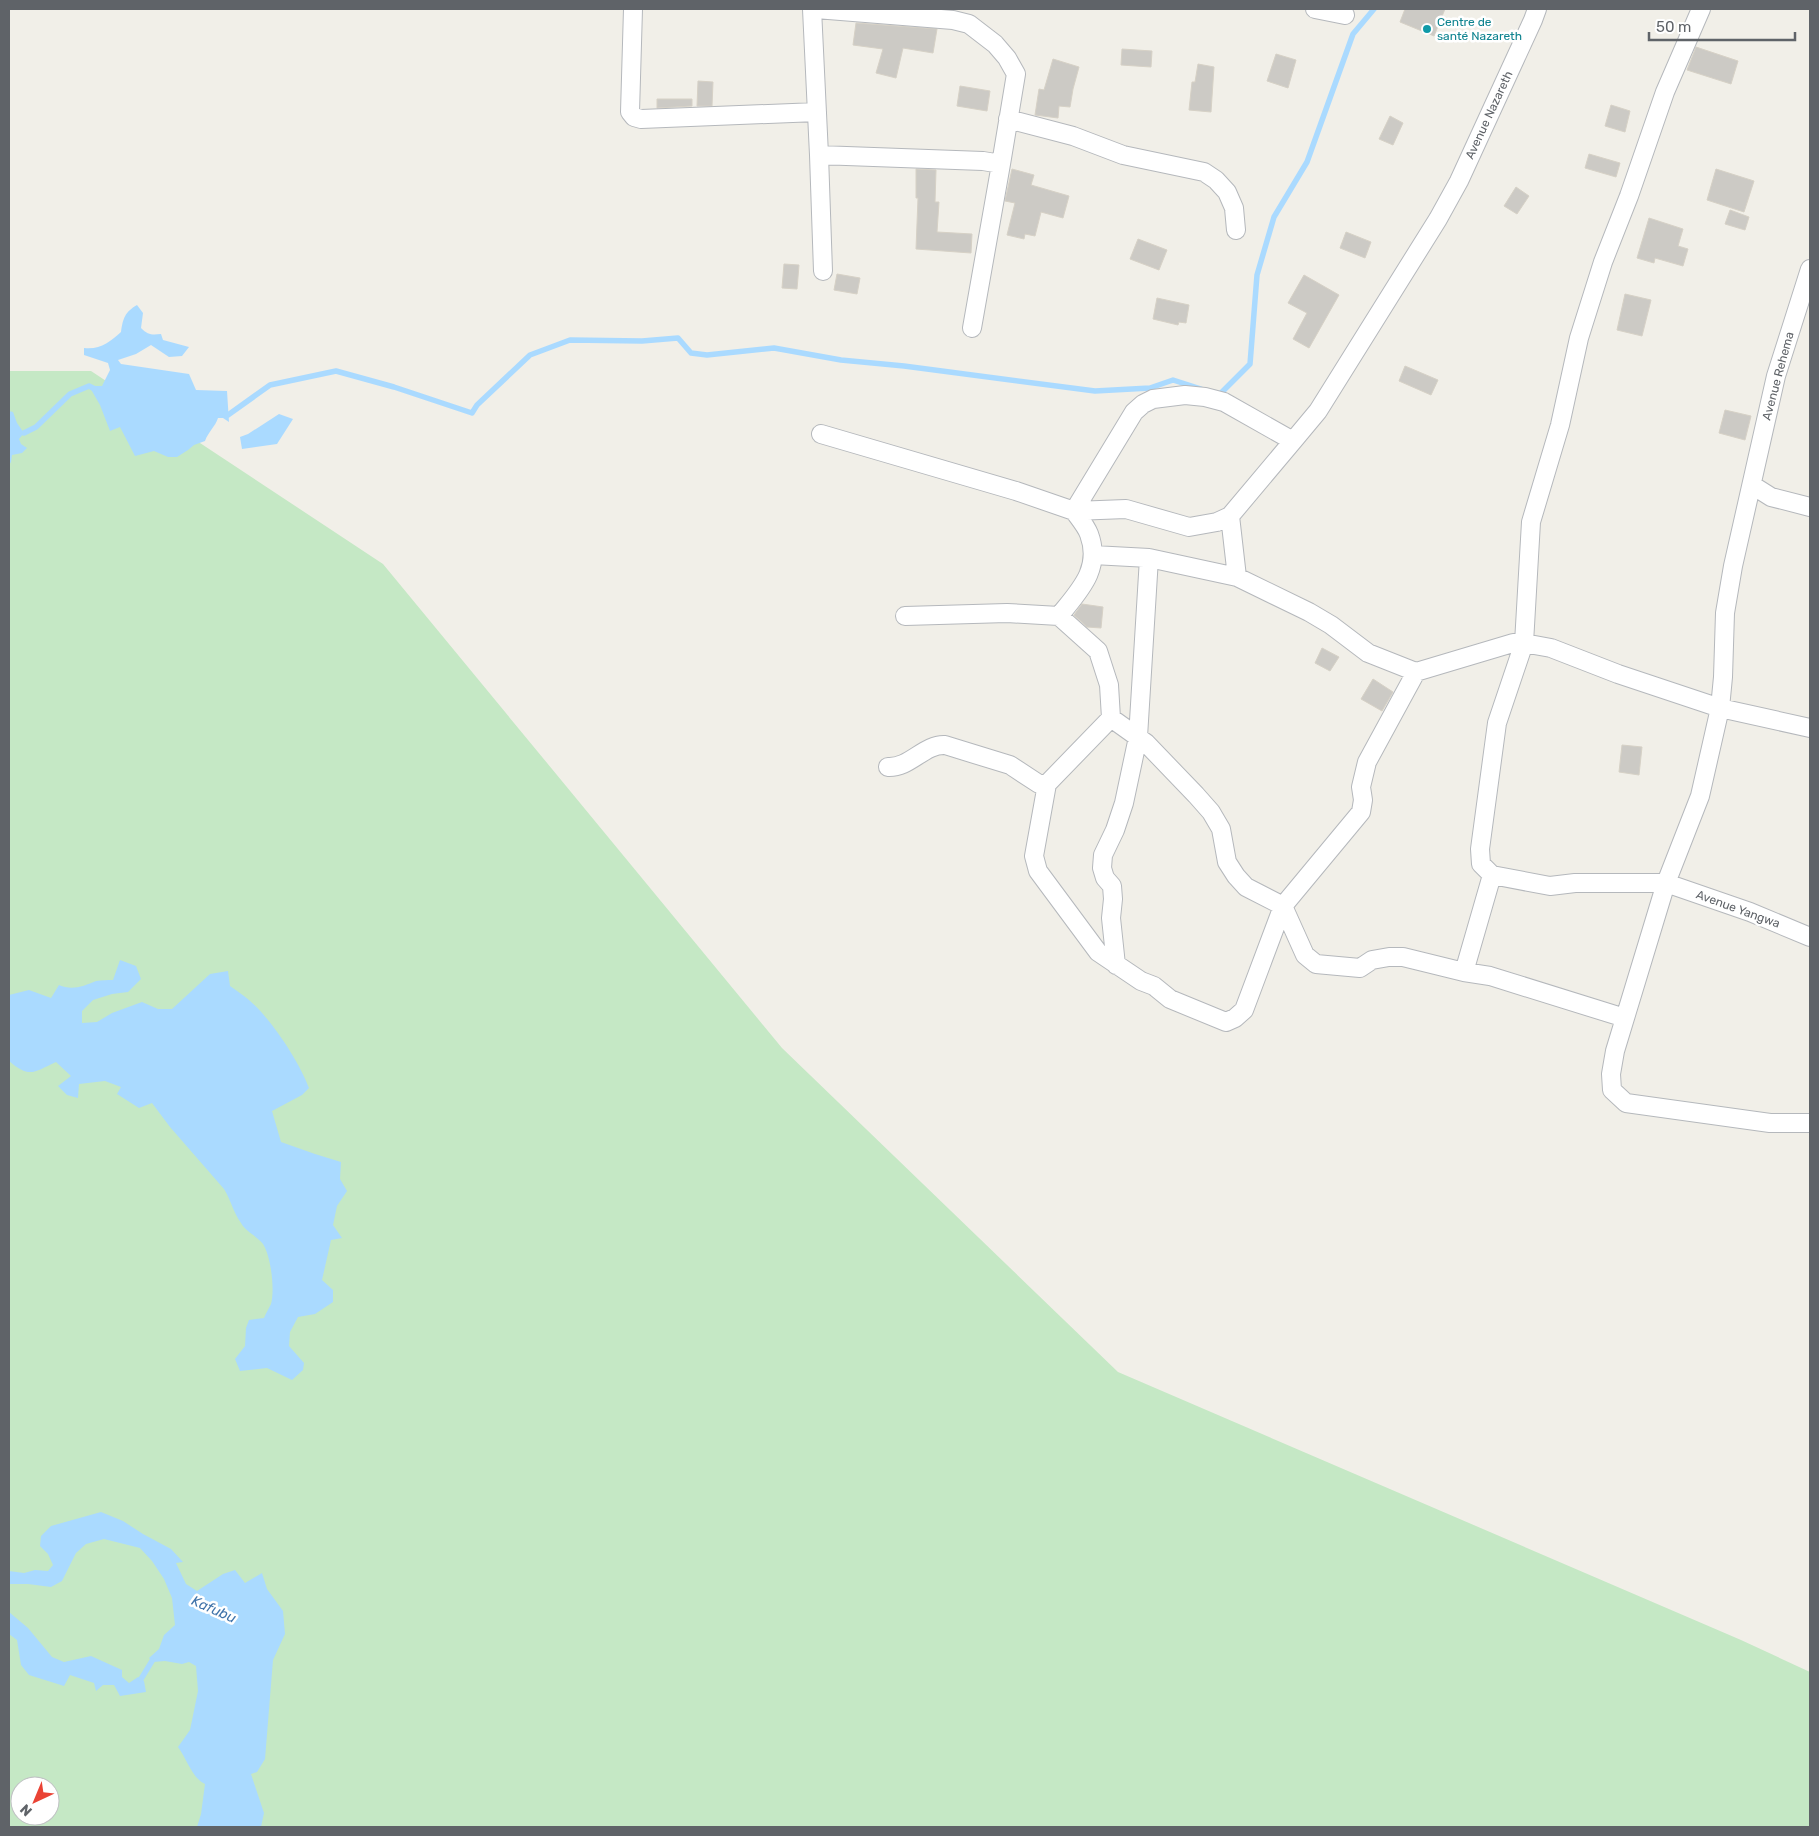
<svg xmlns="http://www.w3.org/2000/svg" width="1819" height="1836" viewBox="0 0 1819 1836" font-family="Rubik,sans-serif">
<rect width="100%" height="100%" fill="#f1efe8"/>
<!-- green -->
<path fill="#c5e8c5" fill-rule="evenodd" d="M9,371H91L383,564L782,1048L1118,1372L1741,1640L1810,1672V1827H9ZM20,1786H50V1816H20Z"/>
<!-- water -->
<path fill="#aadaff" d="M137,305L143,313L141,328C148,335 152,335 161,334L163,340L189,347L182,356L169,357L151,345L136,354L118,360L121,364L189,374L196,390L227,391L229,422L223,418H218C215,427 208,432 205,441L194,445L188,450L177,457H168L154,451L135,456L120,427L110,431L100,405L89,386H102L110,370L108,363L84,355V348C100,350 110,342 121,332C123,318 125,312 137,305Z
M9,411L13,412L17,423L24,433L19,439L21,444L27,448L22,453L12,455L11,462L9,465Z
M279,414L293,419L277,444L242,449L240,437L248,434Z
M120,960L136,966L141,979L128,992L112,994L93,1000L82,1011V1023L97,1022L112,1013L142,1002L158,1009H172L210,974L228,971L230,986C236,990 243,995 249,1000C271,1019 299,1061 309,1088L302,1095L272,1111L281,1142L315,1154L341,1162L340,1179L347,1191L337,1206L333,1225L342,1238L331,1240L322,1280L333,1290V1302L315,1314L298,1317L290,1332L289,1346L304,1363L303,1370L292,1380L267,1368L240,1371L235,1359L245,1346L246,1328L249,1320L264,1318C266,1313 269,1308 271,1304C275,1290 271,1256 263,1244C257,1236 246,1232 241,1223C233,1212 231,1200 224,1189L170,1127L152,1103L139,1108L117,1094L121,1087L105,1081L79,1084L78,1098L67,1095L58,1086L71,1076L56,1062C34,1072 30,1079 9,1061V995L29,990L51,998L59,985C72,991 84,986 96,981C101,980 108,980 113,980Z
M101,1512L123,1521L143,1534L171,1549L183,1562L176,1563L186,1584L197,1591L223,1574L235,1570L245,1583L262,1573L267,1589L283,1611L285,1634L273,1660L265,1759L257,1772L251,1774L264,1813L261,1827H197L201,1814L205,1784C192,1778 187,1759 178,1747L190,1730L198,1691L196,1666L189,1662L182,1664L165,1661L153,1662L149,1658L159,1649L164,1635L175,1625L172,1598L164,1579L152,1561L140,1548L104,1539L86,1544L76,1553L62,1581L51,1587L28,1584H9V1571L24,1573L35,1570L48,1571L53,1565L48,1554L40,1546L41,1536L51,1526Z
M9,1612L28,1628L52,1657L64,1662L91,1656L122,1670V1677L129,1683L138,1677L144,1681L146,1692L120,1696L114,1685H103L96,1691L94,1683L70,1675L64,1686L29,1675L21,1665L17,1640L9,1634Z"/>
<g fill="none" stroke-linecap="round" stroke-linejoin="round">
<!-- stream -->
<path stroke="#aadaff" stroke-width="5.5" d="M1217,394L1219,395L1250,364L1257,275L1274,217L1307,162L1353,34L1374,9
M221,413L228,415L270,385L336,371L394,387L472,413L477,405L530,355L570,340L642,341L678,338L691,353L707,355L774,348L841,360L904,366L1095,391L1150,388L1173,380L1201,389
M24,433L36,427L70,394L89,386L95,389
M141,1679L152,1661"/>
</g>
<!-- building -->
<path fill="#cccac5" stroke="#d6d1c6" d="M1405,9H1445L1434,36L1400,22Z
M856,23L937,29L933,53L903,48L896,78L876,73L883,49L853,45Z
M1696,47L1738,61L1731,84L1687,70Z
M1122,49L1152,51L1151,67L1121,65Z
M1276,54L1296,60L1288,88L1267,81Z
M1053,59L1079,67L1073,89L1070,107L1059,106L1058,118L1035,115L1039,89L1044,90Z
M1198,64L1214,67L1211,112L1189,110L1192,82H1195Z
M698,81L713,82L712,106H697Z
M960,86L990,91L987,111L957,106Z
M657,99H692V106L657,108Z
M1611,105L1630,111L1625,132L1605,126Z
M1390,116L1403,123L1393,145L1379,139Z
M1589,154L1620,163L1616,177L1585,168Z
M916,169L936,170L935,202H939L937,232L972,234L971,253L916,249L918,198H916Z
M1012,169L1034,175L1031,185L1069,196L1063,218L1041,212L1035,236L1025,234L1024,239L1007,235L1015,203L1005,201Z
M1716,169L1754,181L1744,212L1707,200Z
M1516,187L1529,196L1517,214L1504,206Z
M1730,210L1749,217L1745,230L1725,224Z
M1649,218L1683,229L1678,246L1688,249L1683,266L1655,258L1654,263L1637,258Z
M1346,232L1371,242L1365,258L1340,248Z
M1138,239L1167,250L1159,270L1130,259Z
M784,264L799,265L797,289L782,288Z
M837,274L860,278L857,294L834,290Z
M1304,275L1339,295L1309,348L1293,339L1307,313L1288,303Z
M1625,294L1651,300L1642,336L1617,330Z
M1157,298L1189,305L1186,323L1179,322L1178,325L1153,319Z
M1405,366L1438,380L1431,395L1399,381Z
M1725,410L1751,416L1745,440L1719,433Z
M1082,604L1103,607L1101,628L1087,627L1074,615Z
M1322,648L1339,657L1330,671L1315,663Z
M1373,679L1393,692L1382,711L1361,699Z
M1622,745L1642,747L1639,775L1619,772Z"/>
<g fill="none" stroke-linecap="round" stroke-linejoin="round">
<!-- minor casing -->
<g stroke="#b5b8bc" stroke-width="20">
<path id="minor" d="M633,9L630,112L634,117L641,119L817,112
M812,9L819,155L983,161L1001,164L972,328
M816,9L953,20L969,24L995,44L1007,58L1016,74L1001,164
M1315,9L1345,15
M1008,119L1073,136L1123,155L1204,172L1216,180L1227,192L1234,208L1236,230
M819,155L823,271
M1810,269L1776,376L1733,566L1725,613L1723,677L1720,708L1700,796L1666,883L1615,1051L1611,1074L1612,1090L1626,1103L1770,1123H1810
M821,434L1016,491L1074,511L1126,509L1189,527L1217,522L1230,516L1293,441
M1752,485L1771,497L1810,507
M1230,516L1237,577
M1093,555L1149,558L1237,577L1309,612L1331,625L1368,653L1416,672L1513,643H1524L1531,522L1560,425L1579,338L1603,262L1629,196L1665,92L1701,9
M905,616L1007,613L1059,616C1079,591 1102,569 1089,534C1086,526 1079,518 1074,511L1134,412L1143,404L1153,399L1185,395L1205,397L1224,402L1293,441L1318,411L1438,219L1459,181L1533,20L1537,9
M1416,672L1367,762L1361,787L1363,800L1361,812L1283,906L1305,955L1316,964L1360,968L1372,960L1389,957H1403L1464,972L1490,976L1625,1018
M888,767C910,768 924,744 945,745L1010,765L1039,784H1047L1111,718L1109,685L1098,651L1059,616
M1047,784L1034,856L1038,871L1098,952L1141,981L1154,986L1170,999L1226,1022L1235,1018L1244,1010L1283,906L1246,887L1236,876L1227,862L1221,829L1211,812L1196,795L1146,743L1111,718
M1492,875L1550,886L1575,883H1666L1750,912L1810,937
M1116,965L1111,918L1113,899L1112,886L1105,878L1102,868L1103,855L1115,830L1124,803L1138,737L1149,558
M1464,972L1492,875L1481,864L1480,849L1497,723L1524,643L1551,648L1618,674L1720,708L1810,728"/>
</g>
<!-- minor -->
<use href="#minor" stroke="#fff" stroke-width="18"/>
</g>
<!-- markers -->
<circle fill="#0f9aa8" stroke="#fff" stroke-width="2" cx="1427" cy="29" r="5"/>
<g text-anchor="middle" stroke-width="5" stroke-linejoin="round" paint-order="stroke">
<!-- culture labels -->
<g font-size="12" fill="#0d838f" stroke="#fff" text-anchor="start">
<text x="1437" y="26">Centre de<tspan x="1437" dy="14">santé Nazareth</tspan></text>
</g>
<!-- street labels -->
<g font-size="12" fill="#5f6368" stroke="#fff">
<text transform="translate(1489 115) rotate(-65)" y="4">Avenue Nazareth</text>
<text transform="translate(1778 376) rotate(-75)" y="4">Avenue Rehema</text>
<text transform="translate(1738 909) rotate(20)" y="4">Avenue Yangwa</text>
</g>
<!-- water labels -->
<g font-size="14" font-style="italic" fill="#4174aa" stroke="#fff">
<text transform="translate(214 1609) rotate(24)" y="5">Kafubu</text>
</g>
</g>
<!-- border -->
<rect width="1819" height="1836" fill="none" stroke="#5f6368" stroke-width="20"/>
<!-- north arrow -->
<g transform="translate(35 1801) rotate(224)"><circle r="24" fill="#ffffff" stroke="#bfc1c3"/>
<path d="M0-4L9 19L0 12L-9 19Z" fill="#ea4335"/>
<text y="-8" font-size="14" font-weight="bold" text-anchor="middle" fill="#5f6368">N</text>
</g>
<!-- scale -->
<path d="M1649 32v8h146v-8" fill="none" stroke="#5f6368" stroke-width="2.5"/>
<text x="1656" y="32" font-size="15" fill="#5f6368" stroke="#ffffff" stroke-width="4" paint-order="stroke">50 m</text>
</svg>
